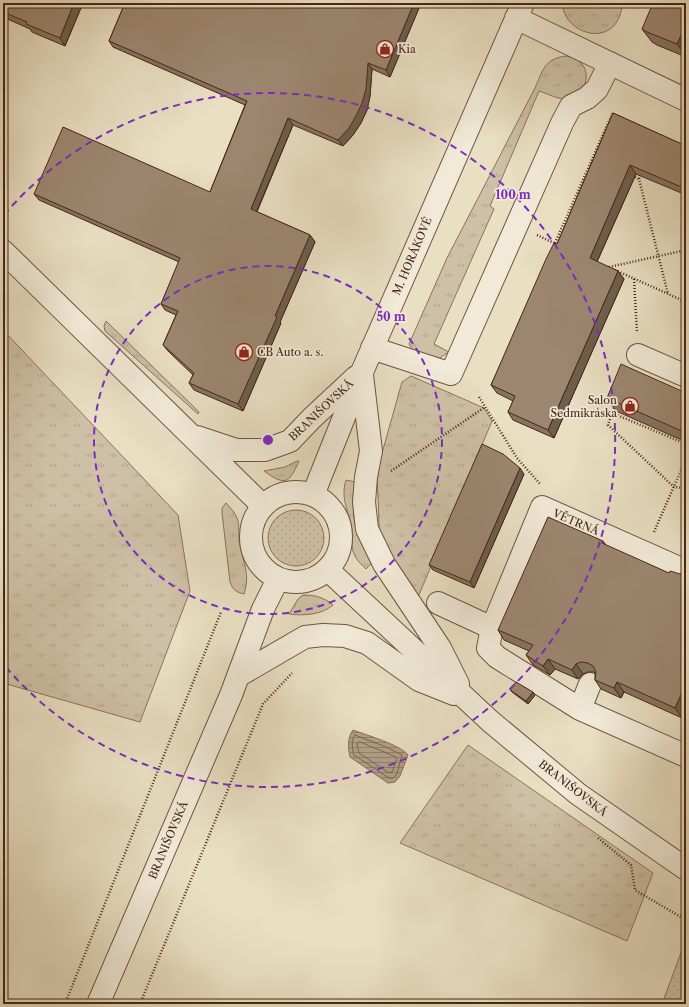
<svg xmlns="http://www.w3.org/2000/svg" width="689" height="1007" viewBox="0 0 689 1007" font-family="'Libre Caslon Text',serif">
<defs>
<pattern id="grass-tufts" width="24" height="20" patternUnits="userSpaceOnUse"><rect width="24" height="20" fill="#cec0a6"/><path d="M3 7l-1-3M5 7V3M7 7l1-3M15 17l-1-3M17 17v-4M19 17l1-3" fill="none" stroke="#b2a58e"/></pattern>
<pattern id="park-dots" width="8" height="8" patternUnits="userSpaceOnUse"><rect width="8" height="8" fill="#cec0a6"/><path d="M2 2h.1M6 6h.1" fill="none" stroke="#b2a58e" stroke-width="1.8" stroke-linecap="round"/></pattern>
<pattern id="water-rules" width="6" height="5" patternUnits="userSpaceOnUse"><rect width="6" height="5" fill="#b2a088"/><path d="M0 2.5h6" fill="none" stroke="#93826e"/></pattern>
</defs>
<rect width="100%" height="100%" fill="#e9dfc3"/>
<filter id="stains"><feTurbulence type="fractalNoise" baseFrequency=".005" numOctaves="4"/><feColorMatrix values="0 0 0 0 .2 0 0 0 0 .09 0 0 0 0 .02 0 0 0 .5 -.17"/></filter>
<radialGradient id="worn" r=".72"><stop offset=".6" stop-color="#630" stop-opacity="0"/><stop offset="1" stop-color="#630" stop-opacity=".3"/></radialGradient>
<!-- grass -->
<path fill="url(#grass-tufts)" stroke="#8b735e" d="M563,3H621C623,7 621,11 620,15C611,43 574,37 564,12C563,10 563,6 563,3Z
M566,56C571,57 576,58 580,62C589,70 588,84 579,92C576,95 573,98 569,99C558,100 549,94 539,91L490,206L494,209L434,344L449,352L438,359C426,357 414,356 409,344L447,258L535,88C543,70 544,59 566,56Z
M106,321L199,412L198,414L105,331L104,326Z
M3,330L178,515L190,591L140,722L3,683Z
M411,376L484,408L492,421L413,609L381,576L377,471L402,382Z
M297,461H299C289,484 285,486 264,471L285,467Z
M346,480L355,482C351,518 353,532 373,562L366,569C361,564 355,559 353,551C351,545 353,536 352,529C349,511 340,499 346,480Z
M226,503C230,507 235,513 237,518C240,526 238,532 239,540C242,562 251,571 244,594C236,592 233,590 230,582L222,513V508Z
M303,595C314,595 324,597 333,605C322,615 302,616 289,614L298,599Z
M468,745L653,873L627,941L400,843Z"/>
<!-- park -->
<path fill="url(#park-dots)" stroke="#8b735e" d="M268 538a28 28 0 1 1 56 0a28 28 0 1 1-56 0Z
M682,950L686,952V1004H662Z"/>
<!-- water -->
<path fill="url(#water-rules)" stroke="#886f5a" d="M353,730C366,735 401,745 408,755L400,776L395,782L388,783L350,757C348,748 347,738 353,730Z"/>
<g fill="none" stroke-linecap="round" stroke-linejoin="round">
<!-- shore -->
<path stroke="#7d634f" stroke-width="1" d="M355,735L386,747L402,755L397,774L393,778H389L354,755C352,749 351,740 355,735Z
M360,742L396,757L397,759L392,772L389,773L359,753L357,744Z"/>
<!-- minor casing -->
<g stroke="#705441" stroke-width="24">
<path id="minor" d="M516,18L686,100
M3,251L263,506
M372,348L451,374L562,123L571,106L587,98L597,89L610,63
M638,355L686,376
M362,375L371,451L366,477L364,502L367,529L384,564L440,648L458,684
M197,437L236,450H265L290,441L312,418L356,377
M251 537a45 45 0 1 1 90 0a45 45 0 1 1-90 0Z
M313,495L362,372L523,3
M328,570L490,721L578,794L686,869
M686,571L542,507L492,628L488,648L497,657L580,709L686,756
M438,603L492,628
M238,676L305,637L323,635L345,636L367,643L419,680L454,694
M580,709L590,684
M98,1004L231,695L263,609L278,579"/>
</g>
<!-- path -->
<path stroke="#482616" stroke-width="2.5" stroke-dasharray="1 2" stroke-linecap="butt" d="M640,175L639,179L668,294
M635,177L639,179
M537,235L556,244
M555,243L613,112
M609,267L686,250
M615,270L686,302
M634,279L637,333
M479,397L517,458L541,485
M615,405L608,425L674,487L686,488
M612,413L686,444
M391,471L485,407
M654,532L686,459
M598,838L631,865L635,890L686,920
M65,1004L221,612
M140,1004L263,704L292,673"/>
<!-- minor -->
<use href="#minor" stroke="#f1ead8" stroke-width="22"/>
</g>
<!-- wall -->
<path fill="#867360" stroke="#482616" d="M3,3H83L65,46L32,32L30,29L3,17Z
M125,3H416L419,8L390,77L372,69L370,96L367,110L361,123L353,135L343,146L293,125L257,212L310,235L315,242L280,322L281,323L243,411L194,390L189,383L193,375L168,351L163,345L176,315L165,310L161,304L179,262L39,200L34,194L210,192L245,105L113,47L109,41Z
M686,3V57L657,45L652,42L642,29Z
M613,113L686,146V195L636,174L597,262L618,271L624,279L554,438L513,420L508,412L513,401L497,393L491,385L557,244Z
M686,393V442L616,411L607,398Z
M524,474L474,588L433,570L429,565Z
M603,541L606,545L682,718L624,692L621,698L601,689L595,680V673L594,672H588L583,674L578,679L555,669L550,675L533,665L526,655L529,651L504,640L498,630Z
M510,690L535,695L528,704L512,692Z"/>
<!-- shaded-wall -->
<path fill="#6d5e4e" stroke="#482616" d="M74,3H83L65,46L60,38Z
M414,3H416L419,8L390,77L386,70Z
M686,25V56L677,44Z
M368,63L372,69L370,96L367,110L361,123L353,135L343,146L338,140Z
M288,118L293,125L255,215L251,209Z
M630,165L636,174L595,266L590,258Z
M310,235L315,242L280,322L281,323L243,411L238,404L275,316Z
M618,271L624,279L554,438L548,430Z
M520,468L524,474L474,588L470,582Z
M548,659L555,669L550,675L543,666Z
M576,664L583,674L578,679L572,670Z
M617,682L624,692L621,698L614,688Z
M686,684V709L682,718L675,708Z
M533,692L535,695L528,704L526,701Z"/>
<!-- building -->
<path fill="#9c8670" stroke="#482616" d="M3,3H74L60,38L26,24L27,22L3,12Z
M125,3H414L386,70L368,63L366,89L362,103L356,116L349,128L338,140L288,118L251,209L310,235L275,316L277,317L238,404L189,383L194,373L163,345L178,311L161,304L180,258L34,194L63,127L210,192L247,101L109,41Z
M653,3H686V25L677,44L647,32L642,29Z
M613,113L686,146V189L630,165L590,258L618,271L548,430L508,412L515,396L491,385L546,259L554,243L557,244Z
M621,364L686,393V433L607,398Z
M482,444L503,454L520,468L470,582L429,565Z
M548,517L603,541L602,543L669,573L670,571L680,574L683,573L686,574V684L675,708L617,682L614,688L595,680L596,672L593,666L588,663L581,662L576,664L572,670L548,659L543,666L526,655L533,645L498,630Z
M516,682L533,692L526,701L510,690Z"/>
<!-- distance rings -->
<g fill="none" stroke="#7b2cbf" stroke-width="2" stroke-dasharray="7 5">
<circle cx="268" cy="440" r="174"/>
<path d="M4 215A347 347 0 1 1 4 665"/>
</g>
<!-- icons -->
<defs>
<g id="shop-ring" transform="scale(0.9)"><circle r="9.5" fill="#f1ead8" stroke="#8f2418" stroke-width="1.5"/><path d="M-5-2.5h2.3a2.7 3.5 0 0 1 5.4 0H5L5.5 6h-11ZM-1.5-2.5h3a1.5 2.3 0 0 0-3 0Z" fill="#8f2418"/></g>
</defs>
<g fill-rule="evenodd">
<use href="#shop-ring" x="385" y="49"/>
<use href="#shop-ring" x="244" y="352"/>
<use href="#shop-ring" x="630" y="406"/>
</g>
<g text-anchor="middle" stroke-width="3.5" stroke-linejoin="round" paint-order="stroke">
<!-- poi labels -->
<g font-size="11" fill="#482616" stroke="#f1ead8" text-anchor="start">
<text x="398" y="53">Kia</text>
<text x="257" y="356">CB Auto a. s.</text>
<text x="617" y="404" text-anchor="end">Salon<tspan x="617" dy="13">Sedmikráska</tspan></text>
</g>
<!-- street labels -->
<g font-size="11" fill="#482616" stroke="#f1ead8">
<text transform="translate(412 256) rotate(-67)" y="4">M. HORÁKOVÉ</text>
<text transform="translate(321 410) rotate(-43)" y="4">BRANIŠOVSKÁ</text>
<text transform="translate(576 522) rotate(23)" y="4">VĚTRNÁ</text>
<text transform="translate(573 788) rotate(38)" y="4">BRANIŠOVSKÁ</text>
<text transform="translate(168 840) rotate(-67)" y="4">BRANIŠOVSKÁ</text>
</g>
</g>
<circle cx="268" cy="440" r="6" fill="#7b2cbf" stroke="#f1ead8" stroke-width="2"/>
<g font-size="12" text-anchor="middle" font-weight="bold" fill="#7b2cbf" stroke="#f1ead8" stroke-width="3.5" stroke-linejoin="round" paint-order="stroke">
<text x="513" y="199">100 m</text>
<text x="391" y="321">50 m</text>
</g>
<!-- margin -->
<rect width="689" height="1007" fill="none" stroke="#e9dfc3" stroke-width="16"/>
<rect x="4" y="4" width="681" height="999" fill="none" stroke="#482616" stroke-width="2"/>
<rect x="8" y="8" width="673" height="991" fill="none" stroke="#482616"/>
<rect width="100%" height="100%" filter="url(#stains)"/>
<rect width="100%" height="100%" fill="url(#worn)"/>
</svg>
